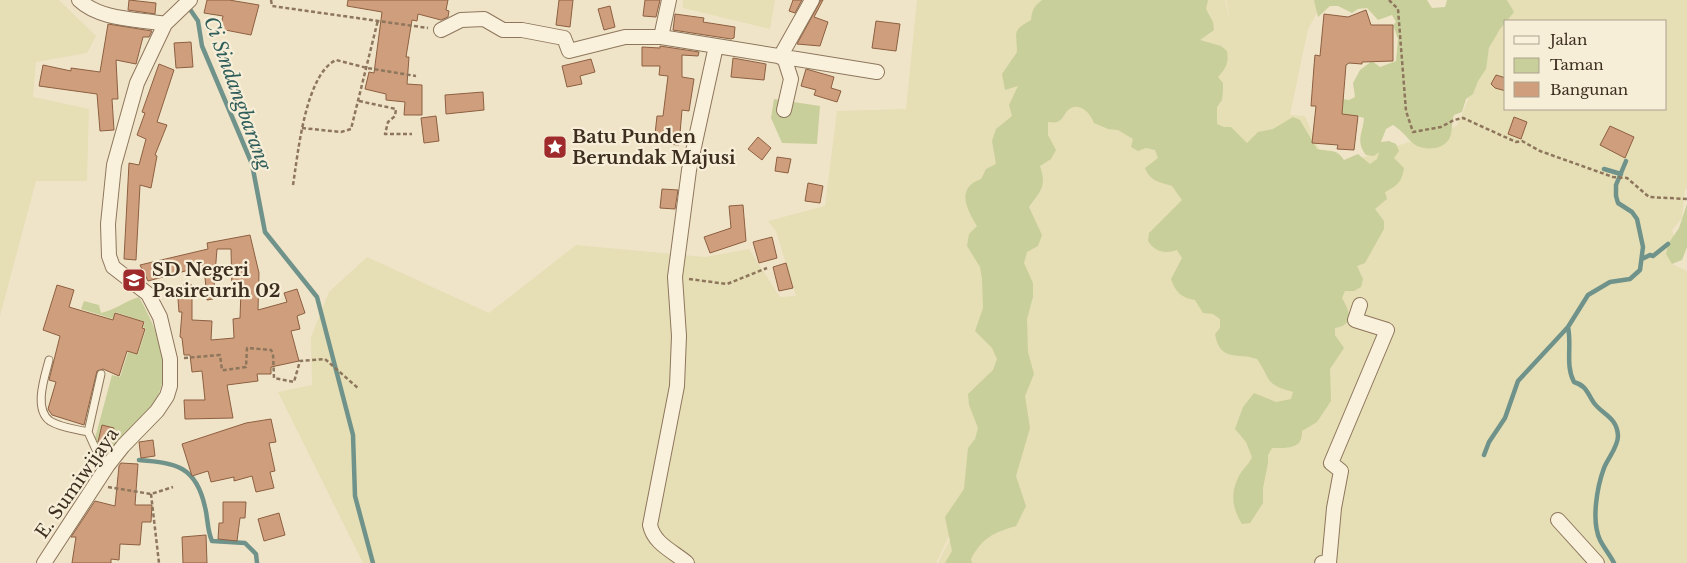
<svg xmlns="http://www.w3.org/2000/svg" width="1687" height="563" viewBox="0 0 1687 563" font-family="'Libre Baskerville',serif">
<rect width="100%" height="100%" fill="#f0e4c8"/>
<!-- farmland -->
<path fill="#e6deb5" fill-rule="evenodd" d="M0,0H59L96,36L87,53L36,62L33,97L89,109L87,181H36L0,316Z
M683,0H775L770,29L683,8Z
M917,0H1225L1231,25L1226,0H1317V13L1308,29L1290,115L1305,116L1328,169L1457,126L1506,10L1508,0H1687V189H1685L1682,218L1672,230L1676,243L1672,264L1687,271V563H938L997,445L995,442L936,563H363L278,392L312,385L311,337L329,292L367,257L489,313L576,245L705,257L749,249L780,297L796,296L776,231L768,221L825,206L837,111L906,109ZM1506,21H1666V109H1506Z"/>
<!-- green -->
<path fill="#c9cf9b" d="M1042,0H1208L1206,9L1213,22L1214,30L1200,40L1221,46L1227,51C1229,63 1226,68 1218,77L1223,83V91L1222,100L1217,107V124L1224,127H1231L1247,143L1258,132L1273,129L1293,117L1300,120L1317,149C1329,152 1337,148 1344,160L1358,154L1370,164L1377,159L1379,152L1374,156L1366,155C1355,141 1363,133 1364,118L1357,116L1342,119V99L1349,100L1355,97L1353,83L1360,70L1372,61L1380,67L1396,61L1398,39L1393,25L1396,22L1392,15L1378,20L1367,8L1358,9L1352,13L1338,6H1330L1318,17L1314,0H1427L1432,8L1445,7L1447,0H1507L1514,12L1500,29L1489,48L1486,69L1478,81L1473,94L1466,99L1462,112L1454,115C1451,122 1453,130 1450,137C1448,143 1441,147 1435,148C1410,151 1411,136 1393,125L1386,129L1381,142L1389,141L1396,144L1399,151L1394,158L1404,168C1402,182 1397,186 1385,192L1387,199L1375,209L1384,221V229L1365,263L1357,266L1363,279L1361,287L1354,291H1345L1342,298C1350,312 1355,324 1335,328V335L1344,348L1330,369L1331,401L1317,422L1302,431C1303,450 1286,448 1272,448L1268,455V463L1263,488V503L1250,523L1242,524C1232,508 1230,493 1239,476C1243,468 1249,465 1252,457L1246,442L1235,429L1243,407L1254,393L1276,402L1291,399L1293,392C1264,384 1272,381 1257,359C1238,352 1220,363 1215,334L1220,328V319L1213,314L1203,313L1195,300C1182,298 1175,292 1171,279L1182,258L1177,250C1165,254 1155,252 1148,241L1149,233L1182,200L1172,186C1159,182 1150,181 1145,168L1158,158L1155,150L1146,148L1138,151L1131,147L1133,139L1118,130L1108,129L1094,123C1090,113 1080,101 1068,110C1064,114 1063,120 1057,122C1054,123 1051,122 1048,122V135L1056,150L1051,159L1040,166C1047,187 1041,190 1029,207L1042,235L1038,246L1027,252L1024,263L1033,283V297L1027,319L1028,352L1034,374L1025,396L1030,428L1016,476L1026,506L1016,526C993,533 983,537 971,559L972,563H945L952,551L945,517L964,489L968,448L975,439L978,428L969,405L968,394L993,370L997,359L992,348L975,331L983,308L982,279L980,267L967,246L969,234L977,226C966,208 956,188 981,179L986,169L996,164L992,141L996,129L1012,116L1009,105L1018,86L1005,90L1002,74L1017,52C1017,32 1011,31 1031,20C1032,10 1034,6 1042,0Z
M774,99L820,106L817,144L782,143L771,118Z
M1687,204V247L1682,260L1672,264L1666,254L1668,244L1679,228Z
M139,297C156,327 175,370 154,403C143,420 124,435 109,449L97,443L95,438L112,375L120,377L128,352L138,354L146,329L143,327L145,322L115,312L113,319L81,309L84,301L99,305L101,313C115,310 125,301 139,297Z"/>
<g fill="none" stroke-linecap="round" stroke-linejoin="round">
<!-- stream -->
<path stroke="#6f938a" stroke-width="4.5" d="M187,5L198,21L202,46L252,164L265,232L317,297L353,435L355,496L373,563
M1604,169L1621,174
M1642,259L1650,255L1653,256L1668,244
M1568,327C1572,346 1565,365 1574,382C1587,386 1587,393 1594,403C1603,415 1617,417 1618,436C1618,447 1608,458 1604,468C1597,487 1591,521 1600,540C1604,548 1610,555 1614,563
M1484,455L1489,442L1505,418L1518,381L1568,327L1588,295L1610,282L1630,279L1640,270L1643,247L1637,219L1632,212L1618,203L1616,196V185L1626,161
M139,460C176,463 196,466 205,507C208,518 207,530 212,541L245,543L256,554L257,563"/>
</g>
<!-- building -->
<path fill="#cf9f7d" stroke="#8d5f41" d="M129,0L156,3L155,14L128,10Z
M207,0H229L259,5L251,35L220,29L223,16L204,13Z
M348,0H448L446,10L449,11L448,17L441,20L418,14L417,21L412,20L406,57H409L407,84L422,85V115H404L405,102L386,100V94L365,89L369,72L374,73L382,12L347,6Z
M559,0H573L570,27L556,25Z
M645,0H660L656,17L643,16Z
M793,0H802L795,13L789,11Z
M821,0H823L814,17L828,22L820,46L797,44Z
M610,6L615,27L604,30L598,9Z
M1366,10L1371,25H1393V61L1362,62V64L1349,63L1346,65L1342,114L1358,116L1354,150L1337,149L1338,145L1312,143L1316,106H1311L1314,66L1315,55L1320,56L1324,14L1348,17Z
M675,14L704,18L703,22L735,27L734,38L731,39L673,30Z
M876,21L900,24L896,51L872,48Z
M108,24L152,31L149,37H143L136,64L116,60L118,99H112L114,130L100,131L97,94L39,86L43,65L71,71V68L100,72Z
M191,42L193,67L176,68L174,43Z
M660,46L699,52L698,56L682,55V77L694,79L689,111L682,110L679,145L654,143L657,116H663L668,76L659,75L660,66H642V47L660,48Z
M733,58L766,64L764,80L731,77Z
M591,59L595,72L580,76L582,84L567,87L562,66Z
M159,64L174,70L157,122L167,125L155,155L157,156L151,188L140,185L136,260L124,259L129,163L139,165L146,139L137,135L145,113L142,112Z
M806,69L834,77L831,88L841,91L837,102L814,95L816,90L801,86Z
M1496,75L1506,78V91L1495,88L1491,84Z
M483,92L484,110L446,114L445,95Z
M436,116L439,141L424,143L421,118Z
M1514,117L1527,122L1521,139L1508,134Z
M1610,126L1634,137L1625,158L1600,145Z
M758,137L771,148L762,160L748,149Z
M777,157L791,159L788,173L775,171Z
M808,183L823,186L820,203L805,201Z
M662,189L678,190L675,209L660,208Z
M743,205L746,241L710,253L704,237L731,228L729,206Z
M250,235L259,273L258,310L287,302L284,293L297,289L305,313L297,316L300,329L291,331L299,361L271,367V374H257L258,381L227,385L233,418L185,419L184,400H205L202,371L192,372L190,355H184L182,338L180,337L182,312H179L178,299L182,298L183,285H192V320L212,321L211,340L234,338L233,319L240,318L241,290L232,291L231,249H217L213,299L207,300L204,266L148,281L140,265L208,249L207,243Z
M772,237L777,258L759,263L753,242Z
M786,263L793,288L779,291L773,267Z
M57,285L74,290L69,307L113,320L115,313L144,322L142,328L145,329L137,354L127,351L119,376L103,369L97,371L84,425L52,415L48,409L56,382L49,380L60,336L43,330Z
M271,419L276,442L269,443L275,471L270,472L274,488L256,492L252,476L234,481V477L211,482L208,471L192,476L182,444L246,423Z
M102,425L114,428L110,445L98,442Z
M153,440L155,456L141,458L139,442Z
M121,463L138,464L135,505H152L151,522H142L140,545L120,544L119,560L111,559V563H72L76,537H71L95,501L115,506L119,466Z
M223,502H246L245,518H240L237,541L218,539L219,523H223Z
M279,513L285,535L264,541L258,519Z
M206,535L207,563H183L182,537Z"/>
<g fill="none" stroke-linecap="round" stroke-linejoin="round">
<!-- lane casing -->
<g stroke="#8d765c" stroke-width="9">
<path id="lane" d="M49,360C45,376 33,409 50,421C61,428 76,429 88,432
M101,374L88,432L97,452L108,465"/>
</g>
<!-- street casing -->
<g stroke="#8d765c" stroke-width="16">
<path id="street" d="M79,0C100,20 138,19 165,24
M441,30L461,20L484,19L503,30H522L564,38L569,51L625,37H661L877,72
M661,37L669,0
M780,57L812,0
M784,57L791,79L784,110
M1558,520L1597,563
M44,563L108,465L123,446L157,411L167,396L170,386V359L160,317L148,294L113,267L109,256L108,224L114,165L137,83L165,24L190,0
M687,563C673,551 654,544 650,525L677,386L679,336L675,277L689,170L716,46
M1322,563H1329L1334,508L1341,471L1331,463L1387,330L1355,320L1360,305"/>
</g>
<!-- path -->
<path stroke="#8d765c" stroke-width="2.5" stroke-dasharray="4 2.5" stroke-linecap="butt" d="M271,0L272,6L428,28
M1389,0L1398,9L1406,111L1413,132L1441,127L1454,120L1463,118L1516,142L1522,141L1540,151L1613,177L1627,178L1649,197L1687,199
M359,101L396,109L395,116L388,122L385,134H412
M302,128L341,132L351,129L378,20
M293,185C298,154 305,75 336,60L367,68L416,76
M689,279L727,284L767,268
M184,358L220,355L222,370H225L246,367L247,348L271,350L273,354L274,378L294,382L300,361L325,359L359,389
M108,487L151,494L173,487
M151,494L159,563"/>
<!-- lane -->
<use href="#lane" stroke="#faf1dc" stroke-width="7"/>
<!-- street -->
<use href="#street" stroke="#faf1dc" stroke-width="14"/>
</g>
<!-- icons -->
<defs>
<g id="sight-square" transform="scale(1.25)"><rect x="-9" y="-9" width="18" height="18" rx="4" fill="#9e2a2b" stroke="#f7eed8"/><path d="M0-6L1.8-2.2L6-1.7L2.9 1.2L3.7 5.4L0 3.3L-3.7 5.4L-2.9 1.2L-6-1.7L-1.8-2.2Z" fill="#fff"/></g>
<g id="school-square" transform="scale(1.25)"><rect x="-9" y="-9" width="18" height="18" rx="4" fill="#9e2a2b" stroke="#f7eed8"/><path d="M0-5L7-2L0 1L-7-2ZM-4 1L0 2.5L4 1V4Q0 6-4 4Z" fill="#fff"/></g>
</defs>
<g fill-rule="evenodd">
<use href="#sight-square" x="555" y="147"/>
<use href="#school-square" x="134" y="280"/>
</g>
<g text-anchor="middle" stroke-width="4.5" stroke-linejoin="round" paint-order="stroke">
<!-- poi labels -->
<g font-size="18" font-weight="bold" fill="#3d2e20" stroke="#f7eed8" text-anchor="start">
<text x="572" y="143">Batu Punden<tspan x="572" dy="21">Berundak Majusi</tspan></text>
<text x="152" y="276">SD Negeri<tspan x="152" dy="21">Pasireurih 02</tspan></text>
</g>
<!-- street labels -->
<g font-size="18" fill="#3d2e20" stroke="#f7eed8">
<text transform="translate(77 483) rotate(-55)" y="6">E. Sumiwijaya</text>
</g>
<!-- water labels -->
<g font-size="19" font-style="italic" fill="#2f5d5a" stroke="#f7eed8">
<text transform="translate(238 93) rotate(70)" y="7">Ci Sindangbarang</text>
</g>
</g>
<!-- legend -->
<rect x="1504" y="20" width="162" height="90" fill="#f7eed8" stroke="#ada18e"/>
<rect x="1514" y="36" width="25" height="8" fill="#faf1dc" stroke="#ada18e"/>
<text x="1550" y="45" font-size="15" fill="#3d2e20">Jalan</text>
<rect x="1514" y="58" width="25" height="15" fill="#c9cf9b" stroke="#ada18e"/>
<text x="1550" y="70" font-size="15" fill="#3d2e20">Taman</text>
<rect x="1514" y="82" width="25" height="15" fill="#cf9f7d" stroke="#ada18e"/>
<text x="1550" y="95" font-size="15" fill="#3d2e20">Bangunan</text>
</svg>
